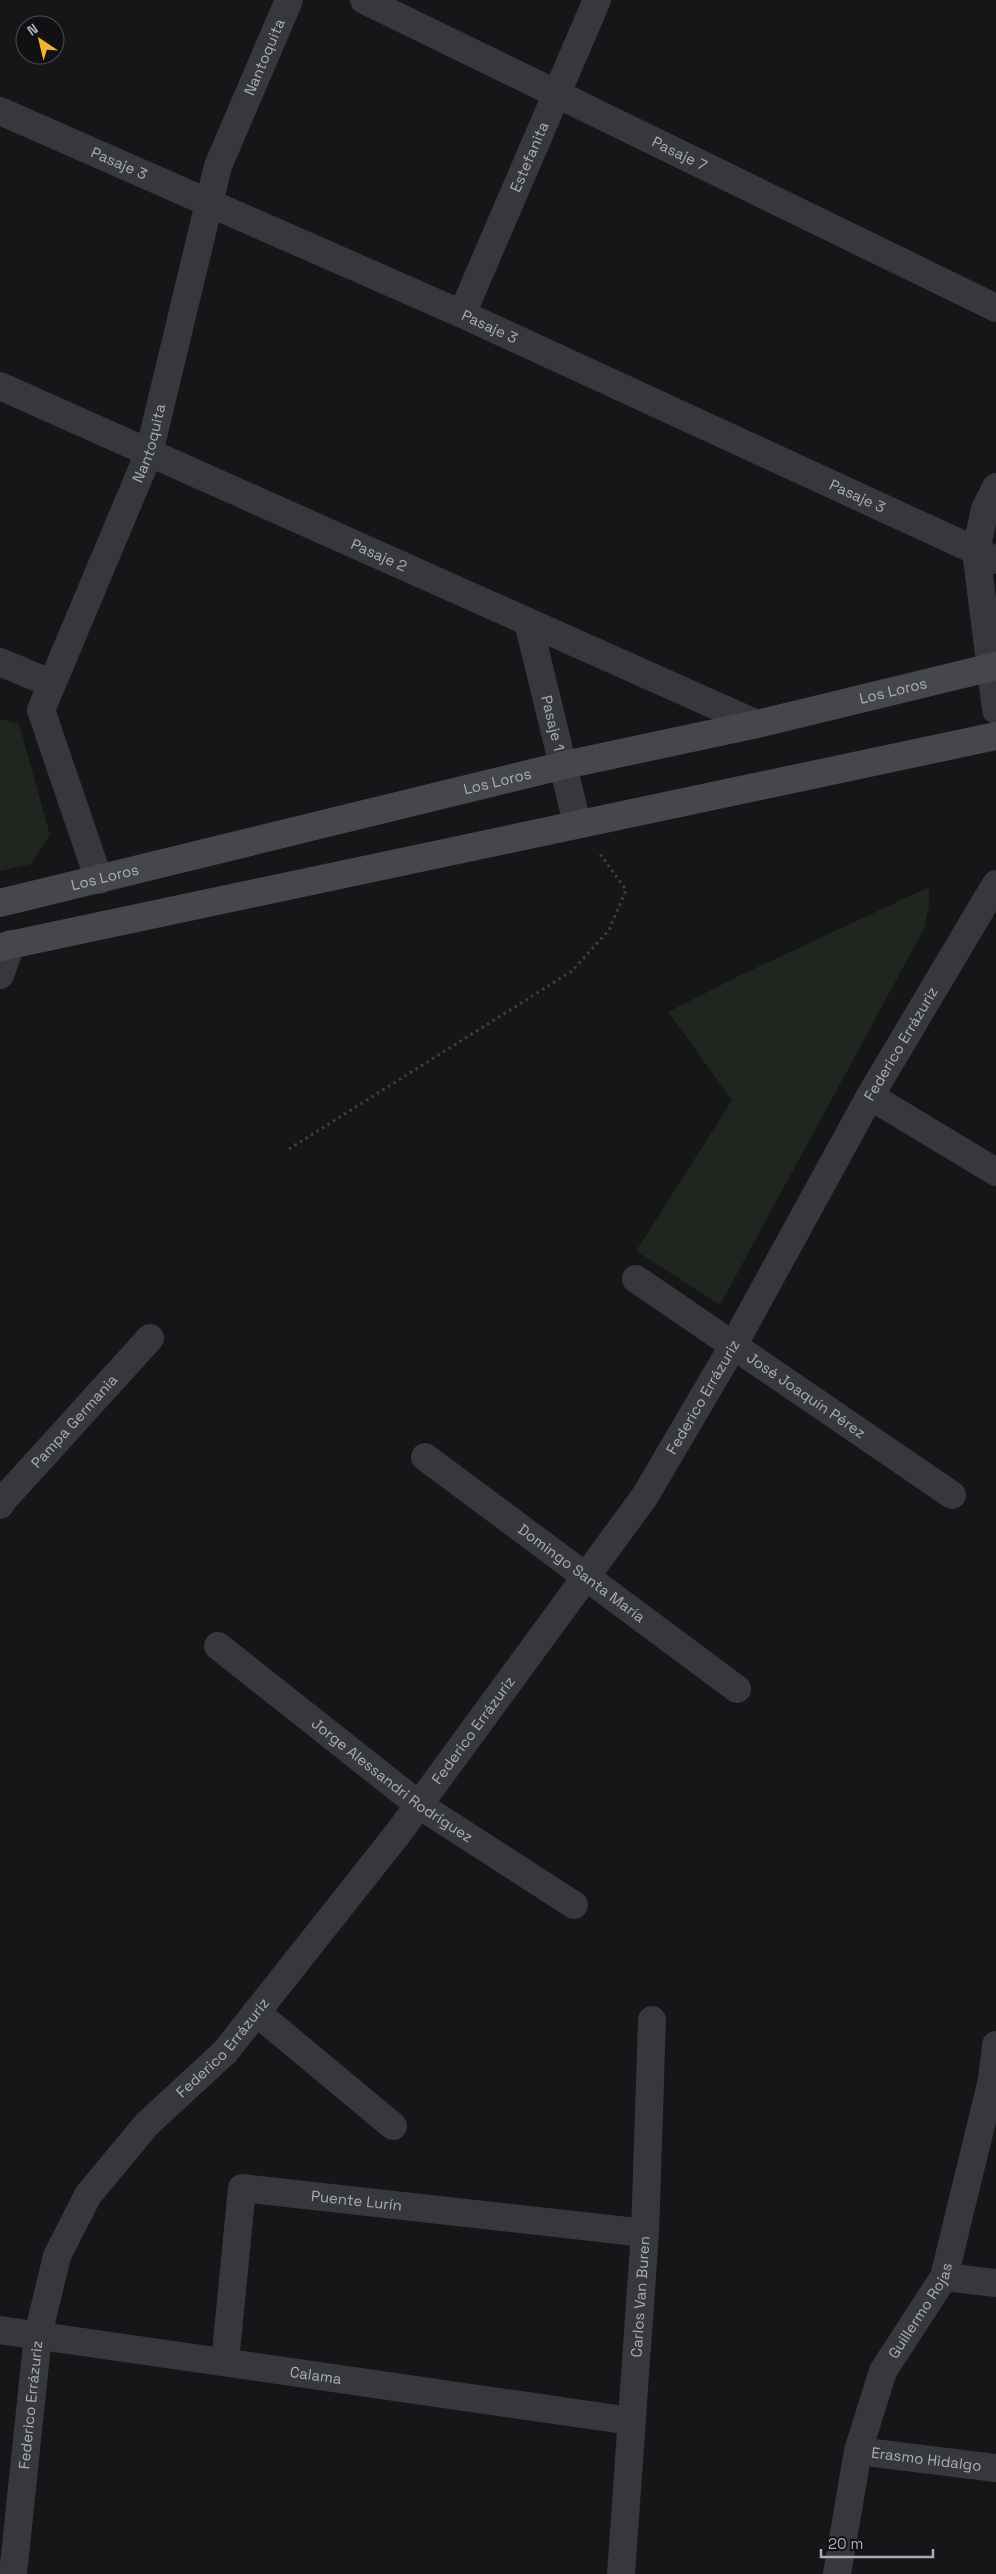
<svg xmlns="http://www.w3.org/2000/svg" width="996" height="2574" viewBox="0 0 996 2574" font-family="'Space Grotesk',sans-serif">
<rect width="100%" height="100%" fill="#161618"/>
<!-- green -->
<path fill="#1e261f" d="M0,719L19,724L50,835L31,864L0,871Z
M929,887V905L924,929L720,1305L636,1251L732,1100L668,1012L739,976Z"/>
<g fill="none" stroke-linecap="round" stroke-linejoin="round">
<!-- path -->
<path stroke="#3d3f44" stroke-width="3" stroke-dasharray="2.5 4" stroke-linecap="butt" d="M289,1149L572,971L609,930L626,890L600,854"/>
<!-- minor -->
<g stroke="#37383d" stroke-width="28">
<path id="s1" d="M364,0L996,308"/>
<path id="s2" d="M0,111L462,314L996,560"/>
<path id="s3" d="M462,314L597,0"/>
<path id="s4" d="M0,386L757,724"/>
<path d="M996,487L985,509L976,551L996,710"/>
<path id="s5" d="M528,622L577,823"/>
<path d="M0,662L52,684"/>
<path id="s6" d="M99,880L41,710L149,453L218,166L289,0"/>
<path d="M0,975L11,944"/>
<path d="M870,1096L996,1172"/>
<path id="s7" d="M636,1279L952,1495"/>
<path id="s8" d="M425,1457L737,1689"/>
<path id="s9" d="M0,1505L3,1500L150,1338"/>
<path id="s10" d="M218,1646L419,1805L574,1905"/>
<path d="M256,2012L393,2126"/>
<path d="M944,2277L996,2283"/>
<path id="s11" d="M0,2330L631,2421"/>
<path id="s12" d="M225,2362L242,2188L645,2233"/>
<path id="s13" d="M858,2451L996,2468"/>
<path id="s14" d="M13,2574L38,2335L57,2256L88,2195L147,2124L225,2052L399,1832L645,1496L733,1346L870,1096L996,884"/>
<path id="s15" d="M621,2574L645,2233L652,2020"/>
<path id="s16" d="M837,2574L858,2451L883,2371L944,2277L992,2080L996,2045"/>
</g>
<!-- secondary -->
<g stroke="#45474d" stroke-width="28">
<path id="s17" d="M0,903L565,765L757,724L996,666"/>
<path d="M0,947L996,736"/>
</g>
</g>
<g text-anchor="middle" stroke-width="4" stroke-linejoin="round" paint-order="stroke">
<!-- street labels -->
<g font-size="15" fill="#a8adb8" stroke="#111113">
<text dy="5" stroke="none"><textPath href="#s6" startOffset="872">Nantoquita</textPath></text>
<text dy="5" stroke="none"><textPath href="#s1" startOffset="351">Pasaje 7</textPath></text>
<text dy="5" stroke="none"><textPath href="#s3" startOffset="171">Estefanita</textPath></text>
<text dy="5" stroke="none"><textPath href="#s2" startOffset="130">Pasaje 3</textPath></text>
<text dy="5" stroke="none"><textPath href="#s2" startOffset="535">Pasaje 3</textPath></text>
<text dy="5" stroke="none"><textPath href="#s6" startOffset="468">Nantoquita</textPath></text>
<text dy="5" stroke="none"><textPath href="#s2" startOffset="940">Pasaje 3</textPath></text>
<text dy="5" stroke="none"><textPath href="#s4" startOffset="415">Pasaje 2</textPath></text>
<text dy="5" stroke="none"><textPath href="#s17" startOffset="918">Los Loros</textPath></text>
<text dy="5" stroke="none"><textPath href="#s5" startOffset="104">Pasaje 1</textPath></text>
<text dy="5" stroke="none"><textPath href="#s17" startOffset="512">Los Loros</textPath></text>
<text dy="5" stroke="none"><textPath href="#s17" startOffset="108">Los Loros</textPath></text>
<text dy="5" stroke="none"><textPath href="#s14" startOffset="1805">Federico Errázuriz</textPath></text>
<text dy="5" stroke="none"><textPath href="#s7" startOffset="206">José Joaquín Pérez</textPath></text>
<text dy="5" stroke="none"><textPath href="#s14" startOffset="1400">Federico Errázuriz</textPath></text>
<text dy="5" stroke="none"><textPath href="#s9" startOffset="112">Pampa Germania</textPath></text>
<text dy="5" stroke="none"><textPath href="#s8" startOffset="195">Domingo Santa María</textPath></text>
<text dy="5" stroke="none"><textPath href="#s14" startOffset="995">Federico Errázuriz</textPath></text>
<text dy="5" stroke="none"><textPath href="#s10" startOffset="220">Jorge Alessandri Rodríguez</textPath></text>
<text dy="5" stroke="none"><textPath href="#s14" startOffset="590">Federico Errázuriz</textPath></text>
<text dy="5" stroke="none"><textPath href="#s12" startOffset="290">Puente Lurín</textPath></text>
<text dy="5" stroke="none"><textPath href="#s15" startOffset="278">Carlos Van Buren</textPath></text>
<text dy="5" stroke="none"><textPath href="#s16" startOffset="280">Guillermo Rojas</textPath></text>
<text dy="5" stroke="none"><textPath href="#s11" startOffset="319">Calama</textPath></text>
<text dy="5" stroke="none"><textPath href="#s14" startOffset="170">Federico Errázuriz</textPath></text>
<text dy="5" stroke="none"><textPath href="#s13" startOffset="69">Erasmo Hidalgo</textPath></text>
</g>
</g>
<!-- north arrow -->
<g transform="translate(40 40) rotate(325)"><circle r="24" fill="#111113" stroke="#4d4f55"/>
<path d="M0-4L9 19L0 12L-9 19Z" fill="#f2b134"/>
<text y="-8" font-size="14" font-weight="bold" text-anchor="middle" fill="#a8adb8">N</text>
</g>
<!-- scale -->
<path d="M821 2549v8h112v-8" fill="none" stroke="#a8adb8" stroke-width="2.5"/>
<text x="828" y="2549" font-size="15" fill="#a8adb8" stroke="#111113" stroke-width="4" paint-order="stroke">20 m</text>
</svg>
